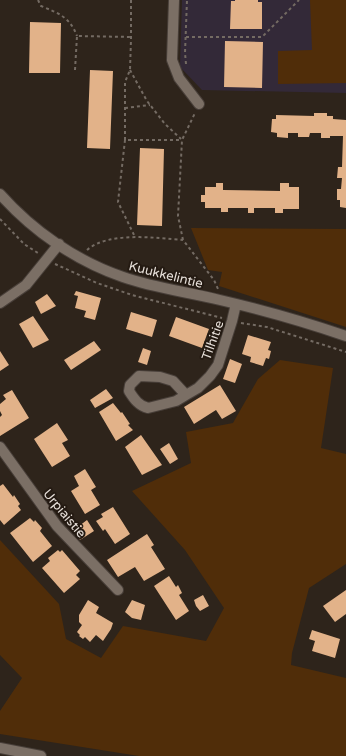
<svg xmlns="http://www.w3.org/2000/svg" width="346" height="756" viewBox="0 0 346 756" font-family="'Varela Round',sans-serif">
<rect width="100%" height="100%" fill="#2e241b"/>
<!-- medical -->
<path fill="#332938" d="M182,0H346V93L202,90L180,67Z"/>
<!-- green -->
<path fill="#502d09" d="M310,0H346V83L278,84V51L312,50Z
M191,228L346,229V327L219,286L222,272L208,270Z
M280,360L333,368L321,448L346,454V564L309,588L292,653L291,665L346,678V756H139L0,734V711L22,678L0,655V540L59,604L66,639L101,658L123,626L206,641L224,608L185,550L132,491L191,463L186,432L233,423L258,379Z"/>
<!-- building -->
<path fill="#e2b289" d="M235,0H258V2H262V29H230L231,1H235Z
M30,22L61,23L60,73H29Z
M225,41L263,42L262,88L224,87Z
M90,70L113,71L110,149L87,148Z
M314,113H327V116H333V119L346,120V208L340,207V200H337V189H341L342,178H337L338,167H342L343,136H330V138H321V133H310L309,137H298V133H288V138L277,137V133L271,132L272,119H276V115L314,116Z
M140,148L164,149L162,226L137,225Z
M216,183H223V190L280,191V183H289V187H299V209H283V213H275V208H254V213H248V208H228V212H221V208H205V202H201V195H205V187H216Z
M76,291L101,298L95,320L84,317L86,311L75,308L78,296L74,295Z
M47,294L56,306L41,314L35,302Z
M131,312L157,320L152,337L126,329Z
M33,316L49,340L33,348L19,324Z
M176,317L209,329L202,348L169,336Z
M248,335L271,342L268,350L271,351L269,359L266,358L263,366L250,362L251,357L242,354Z
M94,341L101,350L71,370L64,360Z
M143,348L151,351L147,365L138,362Z
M0,351L9,365L0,371Z
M230,359L242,364L235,383L223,379Z
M220,385L236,411L222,419L216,410L194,424L184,407Z
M106,389L113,398L95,408L90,400Z
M12,390L29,418L0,436V417L2,415L0,411V404L6,399L3,395Z
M113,403L121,413L122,412L130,424L128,425L133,430L116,441L99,412Z
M57,423L68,440L62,443L70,456L52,467L34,439Z
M141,435L162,465L142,475L125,447Z
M169,443L178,459L170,464L160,449Z
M85,469L96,487L91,490L100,505L85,514L71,491L79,486L74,476Z
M3,484L13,497L14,495L20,504L18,506L21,510L4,525L0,520V486Z
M113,507L130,534L115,544L105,529L103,531L96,521L103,517L101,514Z
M30,518L34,522L35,520L42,528L40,531L52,546L33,562L10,533Z
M87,520L94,531L80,540L76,535L75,529Z
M147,534L154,545L151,547L165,569L144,581L135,567L118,577L107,560Z
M58,550L60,552L62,550L80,571L76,575L80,579L64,593L42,568L50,561L48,558Z
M169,576L176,587L178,585L182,593L179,595L189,611L176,620L154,586Z
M346,590V614L335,622L323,606Z
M203,595L209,606L200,611L196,606L194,600Z
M88,600L99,607L96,613L113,623L111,629L103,641L96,635L90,642L85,637L83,639L79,636L80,635L77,632L82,625L79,622V615Z
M132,600L145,605L141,620L132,618L125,612Z
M312,630L340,639L335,658L312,651L315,641L309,639Z"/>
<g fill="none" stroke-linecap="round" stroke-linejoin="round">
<!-- street casing -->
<g stroke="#483f39" stroke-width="12">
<path id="street" d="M174,0L172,60L179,78L199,104
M0,194C33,231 76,261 123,277C154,288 188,292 220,300C263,310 305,322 346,336
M0,303L26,285L59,244
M186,395L176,401L148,408C139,406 134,399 129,391L130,385L139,376L160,377L173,381L186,395L198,388L210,376L218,365L232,321L236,304
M0,447L57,526L118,590
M0,748L41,756"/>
</g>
<!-- path -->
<path stroke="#746b63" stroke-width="2" stroke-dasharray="3 3" stroke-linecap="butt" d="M38,0L41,6C58,13 70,17 77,36
M131,0V39L130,70L125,82V140H182
M186,37H262L299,0
M186,64L185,53L187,0
M75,70L77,36L131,37
M130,70L147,101L165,124L181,139
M125,108L150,105
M125,140L118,202L135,237
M0,219L24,244L38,253
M183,240L178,216L182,140L195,113
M87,250C109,231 156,238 183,240L214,280L218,289
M55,264L97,283L132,295L222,318
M241,323L267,327L346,352"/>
<!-- street -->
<use href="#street" stroke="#7b6f65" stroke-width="10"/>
</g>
<g text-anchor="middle" stroke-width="4" stroke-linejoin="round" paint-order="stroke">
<!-- street labels -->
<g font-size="13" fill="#e6dfd9" stroke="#241a12">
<text transform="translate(166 274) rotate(14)" y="5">Kuukkelintie</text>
<text transform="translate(212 340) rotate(-70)" y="5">Tilhitie</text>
<text transform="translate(65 513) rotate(50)" y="5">Urpiaistie</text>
</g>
</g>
</svg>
